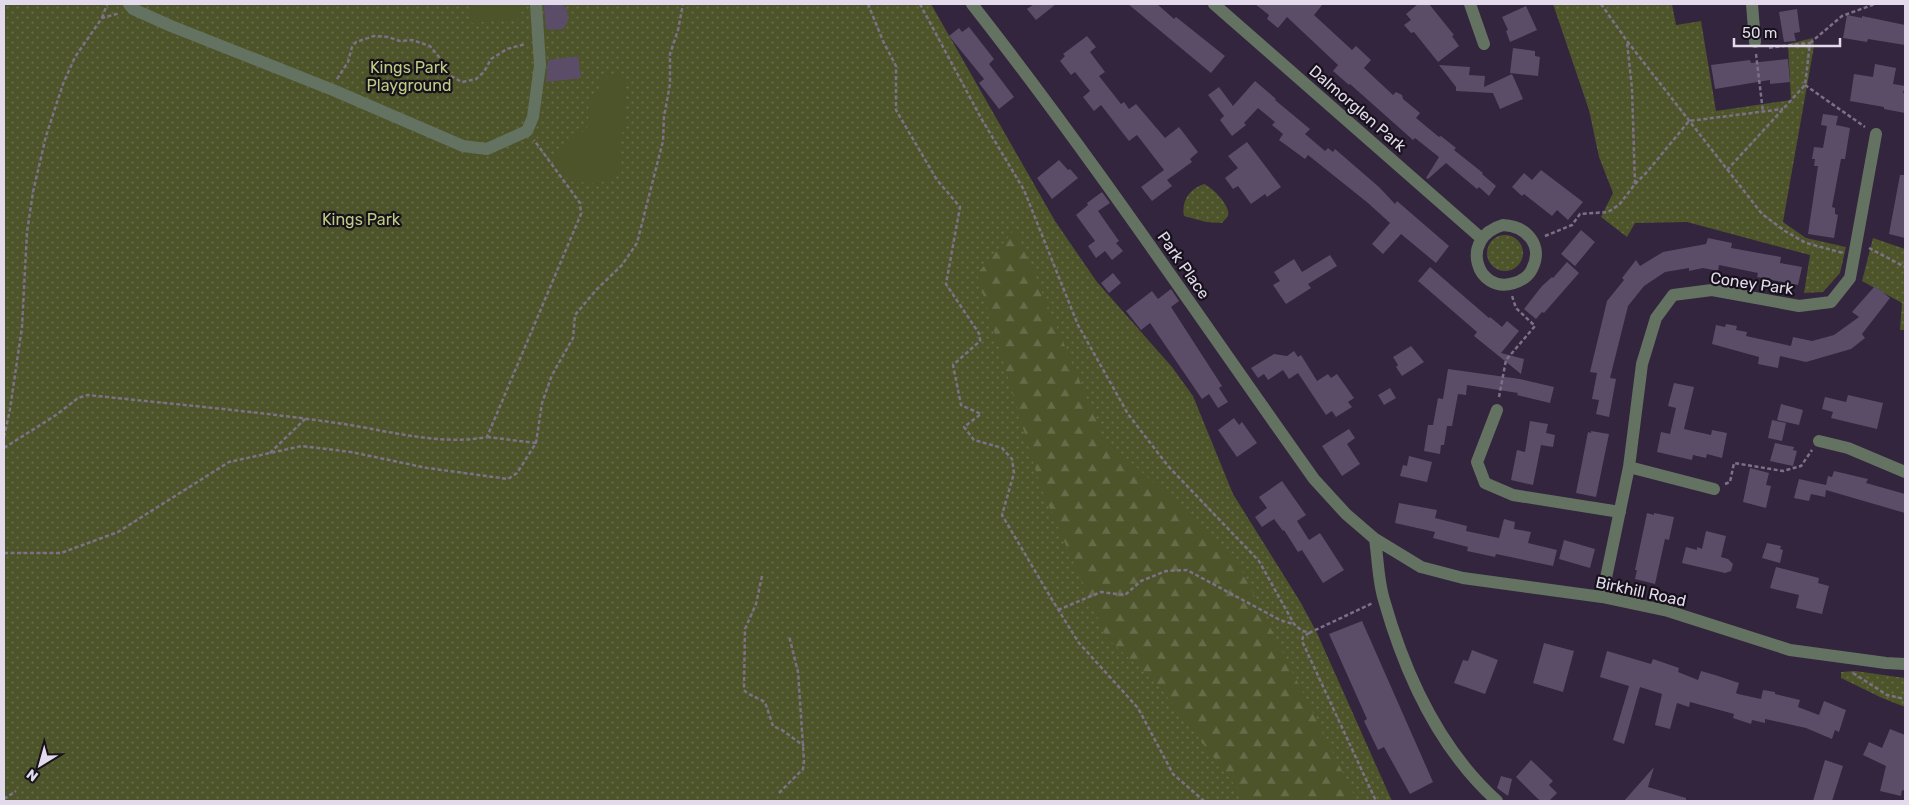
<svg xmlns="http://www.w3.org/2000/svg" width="1909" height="805" viewBox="0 0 1909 805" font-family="Rubik,sans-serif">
<defs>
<pattern id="grass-dots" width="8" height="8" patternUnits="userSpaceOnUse" patternTransform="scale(1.25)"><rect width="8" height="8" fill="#4d542a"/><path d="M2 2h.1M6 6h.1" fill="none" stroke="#666c49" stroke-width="1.8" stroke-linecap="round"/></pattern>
<pattern id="forest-firs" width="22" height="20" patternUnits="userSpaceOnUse" patternTransform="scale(1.25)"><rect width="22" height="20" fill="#4d542a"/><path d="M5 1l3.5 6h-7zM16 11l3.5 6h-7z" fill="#666c49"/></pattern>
</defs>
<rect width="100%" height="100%" fill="#32253d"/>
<!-- grass -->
<path fill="url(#grass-dots)" d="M4,4H931L1055,221L1097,282L1172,367L1193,396L1233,494L1301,603L1317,633L1392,801H4Z
M1553,4H1672L1676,25L1701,21L1716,111L1791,100L1788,44L1813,38L1814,46L1783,222L1806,238L1846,247L1840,273L1823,292L1804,293L1810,255L1687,222L1635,223L1627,237L1601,217L1613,193L1599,157L1589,110Z
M1204,184C1213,188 1231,206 1228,216L1222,223L1206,222L1184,216C1181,200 1190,189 1204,184Z
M1487 253a18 18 0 1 1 36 0a18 18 0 1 1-36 0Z
M1873,238L1905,249V330H1900L1902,303L1862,281Z
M1855,671L1905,678V707L1882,698L1841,678V672Z"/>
<!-- forest -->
<path fill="url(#forest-firs)" d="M1015,229L1104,438L1234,555L1357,801H1247L1158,685L1106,637L1041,488L977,274Z"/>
<!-- pitch -->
<path fill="#4d542a" d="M470,4H520L522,18L472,23Z
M624,76L626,127L619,138L622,159L617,174L599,184L571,181L552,165L562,145L573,133L584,132L588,126L589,96L600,92V77Z"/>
<!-- building -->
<path fill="#5b4d67" d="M546,4H561L567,8L568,22L563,29L551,30L546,28L544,6Z
M1034,4H1056L1036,20L1027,9Z
M1128,4H1157L1174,19L1176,17L1225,56L1211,73Z
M1255,4H1323L1314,15L1352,50L1356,46L1371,60L1364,68L1393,95L1396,92L1402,95L1403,99L1420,113L1416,118L1439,137L1441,136L1456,148L1454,150L1483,173L1482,174L1496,186L1489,196L1479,187L1477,189L1446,163L1428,179L1426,178L1439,157L1415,138L1413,140L1350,84L1349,85L1333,71L1338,65L1287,17L1278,28L1267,19L1269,15Z
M1418,4H1429L1454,35L1452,36L1459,46L1438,62L1414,32L1411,33L1404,25L1411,20L1406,14Z
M1526,6L1537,30L1510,42L1506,31L1508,30L1502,17Z
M1797,9L1800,32L1794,33L1796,41L1784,42L1779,12Z
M1847,15L1862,18V16L1905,25V45L1868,39L1867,42L1843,38Z
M969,27L994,59L989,64L1014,97L999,109L979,83L984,79L949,36L959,28L962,32Z
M1087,36L1096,47L1090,52L1105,72L1099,76L1121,104L1124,102L1129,109L1136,104L1165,138L1179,127L1198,152L1190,159L1192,162L1167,180L1172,186L1152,201L1141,187L1164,170L1137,135L1129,141L1101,105L1094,111L1083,97L1090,91L1075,72L1071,75L1060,61L1065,56L1063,54Z
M1513,48L1535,51V56L1540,57L1538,76L1510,73Z
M578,56L581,78L546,82L548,60Z
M1788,59L1790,82L1770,84V80L1715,89L1711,65L1750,60L1751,63Z
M1875,64L1896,68L1893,84L1905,86L1903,93H1905V113L1884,109V107L1850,101L1854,74L1873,77Z
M1439,65L1470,67L1469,75L1485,76L1484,87L1512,74L1523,99L1500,109L1493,93L1456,91V87Z
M1255,81L1276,99L1275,100L1310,129L1305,134L1325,151L1328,148L1333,152L1335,149L1379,187L1395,204L1397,201L1449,246L1436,263L1401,234L1383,254L1372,244L1390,223L1368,203L1308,155L1305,159L1279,140L1283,134L1272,125L1275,122L1258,108L1244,123L1246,125L1232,136L1220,120L1224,116L1208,95L1219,87L1233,106Z
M1823,114L1838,116L1836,125L1850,128L1845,159H1841L1832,207L1835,208V214L1838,215L1834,238L1808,234L1818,166H1814L1815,159H1812L1814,147L1823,148L1827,126L1821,125Z
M1247,142L1281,187L1267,197L1265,194L1251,204L1238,186L1233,189L1225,178L1238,168L1228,156Z
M1059,160L1068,170L1070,169L1078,178L1052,199L1037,178Z
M1541,170L1583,202L1568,220L1557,210L1552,216L1524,194L1522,196L1512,187L1524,173L1532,180Z
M1900,175H1905V238L1889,234Z
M1102,192L1110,203L1098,211L1119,241L1116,243L1123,251L1112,260L1105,251L1096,258L1088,246L1095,241L1076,215L1088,205L1087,203Z
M1581,230L1595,242L1575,266L1561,254Z
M1708,238L1732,243L1731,248L1781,257L1780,263L1802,267L1798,285L1757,277L1758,273L1719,265L1718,271L1703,268L1689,271V268L1665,272L1644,286L1628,306L1610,378L1616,379L1609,417L1596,414L1599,400L1592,399L1597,373L1590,372L1607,301L1624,280L1622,278L1636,260L1640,266L1663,252L1706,244Z
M1330,255L1337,266L1308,284L1311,288L1286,304L1273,285L1280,281L1274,272L1294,259L1302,272Z
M1567,262L1579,273L1544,313L1542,312L1536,319L1524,309L1542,286L1552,277L1553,278Z
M1430,267L1489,318L1490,317L1502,327L1507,321L1519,331L1501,353L1524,359L1521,374L1474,336L1477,332L1418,281Z
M1113,273L1121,283L1109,293L1101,283Z
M1875,286L1890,298L1862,334L1865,338L1851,349L1806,362L1780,356L1778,368L1758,364L1759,357L1712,344L1716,325L1725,327L1726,324L1737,326L1736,330L1747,332L1746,336L1791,346L1793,337L1812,341L1834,335L1859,317L1852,312Z
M1171,289L1179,301L1171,307L1222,386L1219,388L1228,402L1218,408L1209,394L1202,399L1150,323L1141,330L1126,311L1152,291L1158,299Z
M1411,346L1424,362L1402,376L1396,367L1398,365L1393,357Z
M1294,351L1298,357L1301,355L1317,381L1328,374L1331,378L1337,374L1354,398L1348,402L1352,407L1336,417L1332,411L1326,415L1298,373L1289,379L1283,370L1268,380L1264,374L1258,378L1251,368L1274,354L1287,356Z
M1448,369L1520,379L1554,387L1550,403L1517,395L1518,393L1467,385L1466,395L1458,394L1452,426H1447L1444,445H1441L1440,454L1424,451L1428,425H1433L1438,398L1443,399Z
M1674,383L1694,387L1684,429L1711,435L1712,430L1727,433L1722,458L1707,454L1706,458L1693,455L1692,460L1657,452L1661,432L1670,434L1676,408L1668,406Z
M1390,388L1396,398L1384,405L1378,395Z
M1848,395L1883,403L1877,429L1831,418L1833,412L1822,409L1825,397L1846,402Z
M1781,404L1803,410L1799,425L1777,420Z
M1234,418L1239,425L1242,422L1257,443L1237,457L1218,430Z
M1772,420L1786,423L1782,441L1768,438Z
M1530,421L1548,424L1546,433L1555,435L1553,447L1541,445L1533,485L1511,480L1517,450L1525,452Z
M1349,429L1355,438L1347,444L1360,464L1342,476L1322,446Z
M1591,431L1609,434L1596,497L1576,493L1588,432L1591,433Z
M1775,443L1794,447L1793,450L1797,451L1793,466L1770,461Z
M1409,456L1432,462L1427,482L1400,476L1403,465L1407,466Z
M1750,468L1769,473L1766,485L1771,486L1766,508L1743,502Z
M1834,471L1868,479L1866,483L1905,494V513L1826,490L1825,497L1811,494L1809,501L1794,498L1799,479L1826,485L1828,476L1832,477Z
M1282,481L1306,515L1297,521L1309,540L1320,533L1344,570L1323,583L1302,550L1298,552L1284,530L1283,531L1274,519L1262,527L1255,517L1267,508L1259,497Z
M1399,503L1437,510L1435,518L1467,526L1466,531L1499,538L1504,519L1515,522L1514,529L1531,532L1528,543L1557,550L1553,566L1496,554L1495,557L1467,551L1468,547L1433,538L1435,532L1395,523Z
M1647,513L1654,515V513L1674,517L1669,540L1665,539L1655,584L1635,579L1637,570H1635Z
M1706,531L1726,536L1721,557L1728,559L1733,564L1731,571L1725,573L1682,563L1686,547L1697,550V547L1702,549Z
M1564,540L1595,549L1590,568L1559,559Z
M1767,543L1781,546L1780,549L1783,550L1780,563L1762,558Z
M1776,567L1819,578L1818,583L1829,586L1822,614L1796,608L1799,595L1770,588Z
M1362,621L1433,782L1410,794L1384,747L1378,750L1364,721L1367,719L1329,634Z
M1544,643L1574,651L1563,692L1533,683Z
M1472,650L1498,660L1485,694L1454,683L1463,660L1468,661Z
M1607,651L1651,664L1653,659L1679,668L1678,672L1698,680L1701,671L1715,675L1739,683L1736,693L1738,694L1761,699L1763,690L1775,692V694L1800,700L1798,707L1819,715L1824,701L1846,710L1839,732L1835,730L1832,739L1806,728L1765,719V723L1752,720L1751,724L1733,718L1734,714L1690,702L1689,707L1677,703L1670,729L1655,725L1662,694L1640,687L1624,744L1613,740L1629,686L1600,677Z
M1890,729L1905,735V791L1902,790L1901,796L1880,791L1886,766L1863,755L1869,742L1882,748Z
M1531,760L1553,781L1549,785L1557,793L1549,801H1541L1537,798L1516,777Z
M1825,760L1843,766L1832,801H1813Z
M1654,767L1648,787L1686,798V801H1624Z
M1501,776L1512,779L1508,796L1497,788Z"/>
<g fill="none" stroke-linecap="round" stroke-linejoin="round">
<!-- path -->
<path stroke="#7c7186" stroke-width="2.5" stroke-dasharray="4 2.5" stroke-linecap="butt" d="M868,4L883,41L896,66V110L937,180L960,207L946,284L980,335V341L953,365L961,405L981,414L964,427L974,440L1002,448L1012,459L1014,473L1002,515L1051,598L1079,643L1138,708L1173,774L1204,801
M920,4L981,118L1024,190L1078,325L1128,414L1168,466L1259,561L1294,624L1301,630L1309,633L1303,637L1302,641L1376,801
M1601,4L1627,41L1762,214L1785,231L1806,243L1843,253
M102,18L107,4
M1810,43L1842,16L1875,4
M1756,54L1763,112
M337,79L348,62L352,47L356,42L374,36L388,37L400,41L412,40L430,46L443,62L449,75L462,82L476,79L484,72L491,59L507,49L525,44
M1805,85L1865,127
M1727,170L1805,85L1810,43L1767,48
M1635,184L1647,172L1689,121L1783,109
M1545,236L1572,225L1580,214L1608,212L1619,205L1635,184L1632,89L1627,42
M1869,248L1905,267
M1499,397L1506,360L1535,326L1516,308L1512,296
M4,437L10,409L22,327L27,232L33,192L46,136L63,84L75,57L102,18L120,13
M487,437L536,443
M4,448L56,415L78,398L88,395C171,404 254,411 337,423C386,430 438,446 487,437L581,214L580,203L534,140
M270,453L305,419
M1725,484L1730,482L1734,463L1783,471L1801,466L1812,450
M4,553H61L118,532L229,462L302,446L351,452L427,468L508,479L517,473L536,443L542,403L552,375L573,338L575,315L597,289L622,265L637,243L663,141L664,117L670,84V54L678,30L683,4
M762,576L756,604L745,629L744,690L747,693L765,702L773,726L782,730L804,746
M1058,610L1101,592L1125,595L1141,581L1166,571L1187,570L1280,620L1293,624
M1309,633L1373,603
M1853,673L1887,695L1905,699
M779,793L803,769L804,761L798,672L789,636
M4,799L16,791"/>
<!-- minor -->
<path stroke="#647261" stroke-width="12" d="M129,4L133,9L171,26L333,90L463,146L487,149L527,131L533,117L540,65L536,4
M972,4C1092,157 1201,320 1314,479L1346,514L1375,539L1421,567L1463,578L1602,597L1668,611L1790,650L1886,663L1905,664
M1214,4L1481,238
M1470,4L1484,44
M1752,4L1755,42
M1503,225C1527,226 1544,246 1532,269C1529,276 1521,281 1514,283C1477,295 1458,238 1503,225Z
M1497,410L1477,462L1485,483L1513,495L1620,512
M1819,441L1848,448L1905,472
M1629,467L1714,489
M1375,539C1378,559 1378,581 1384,600C1405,674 1439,749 1497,801
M1602,597L1629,467L1642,364L1656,318L1673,295L1712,290L1799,306L1831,302L1850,278L1876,134"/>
</g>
<g text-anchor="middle" stroke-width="4.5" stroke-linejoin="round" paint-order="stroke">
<!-- park labels -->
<g font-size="16" fill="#bfcc83" stroke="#17111c">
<text x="409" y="73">Kings Park<tspan x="409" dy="18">Playground</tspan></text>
<text x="361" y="225">Kings Park</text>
</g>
<!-- street labels -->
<g font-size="16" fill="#e3dbeb" stroke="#17111c">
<text transform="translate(1358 108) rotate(41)" y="6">Dalmorglen Park</text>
<text transform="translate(1184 265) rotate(55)" y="6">Park Place</text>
<text transform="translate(1752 283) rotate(8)" y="6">Coney Park</text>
<text transform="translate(1641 591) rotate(12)" y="6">Birkhill Road</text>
</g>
</g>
<!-- border -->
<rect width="1909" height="805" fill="none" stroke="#e3dbeb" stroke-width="10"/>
<!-- north arrow -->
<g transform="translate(40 765) rotate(217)" stroke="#17111c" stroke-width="4" paint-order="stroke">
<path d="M0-4L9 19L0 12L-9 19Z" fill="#e3dbeb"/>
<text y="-8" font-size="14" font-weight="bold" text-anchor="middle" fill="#e3dbeb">N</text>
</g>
<!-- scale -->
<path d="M1734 38v8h106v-8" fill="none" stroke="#e3dbeb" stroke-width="2.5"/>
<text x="1742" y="38" font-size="15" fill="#e3dbeb" stroke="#17111c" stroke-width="4" paint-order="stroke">50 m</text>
</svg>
